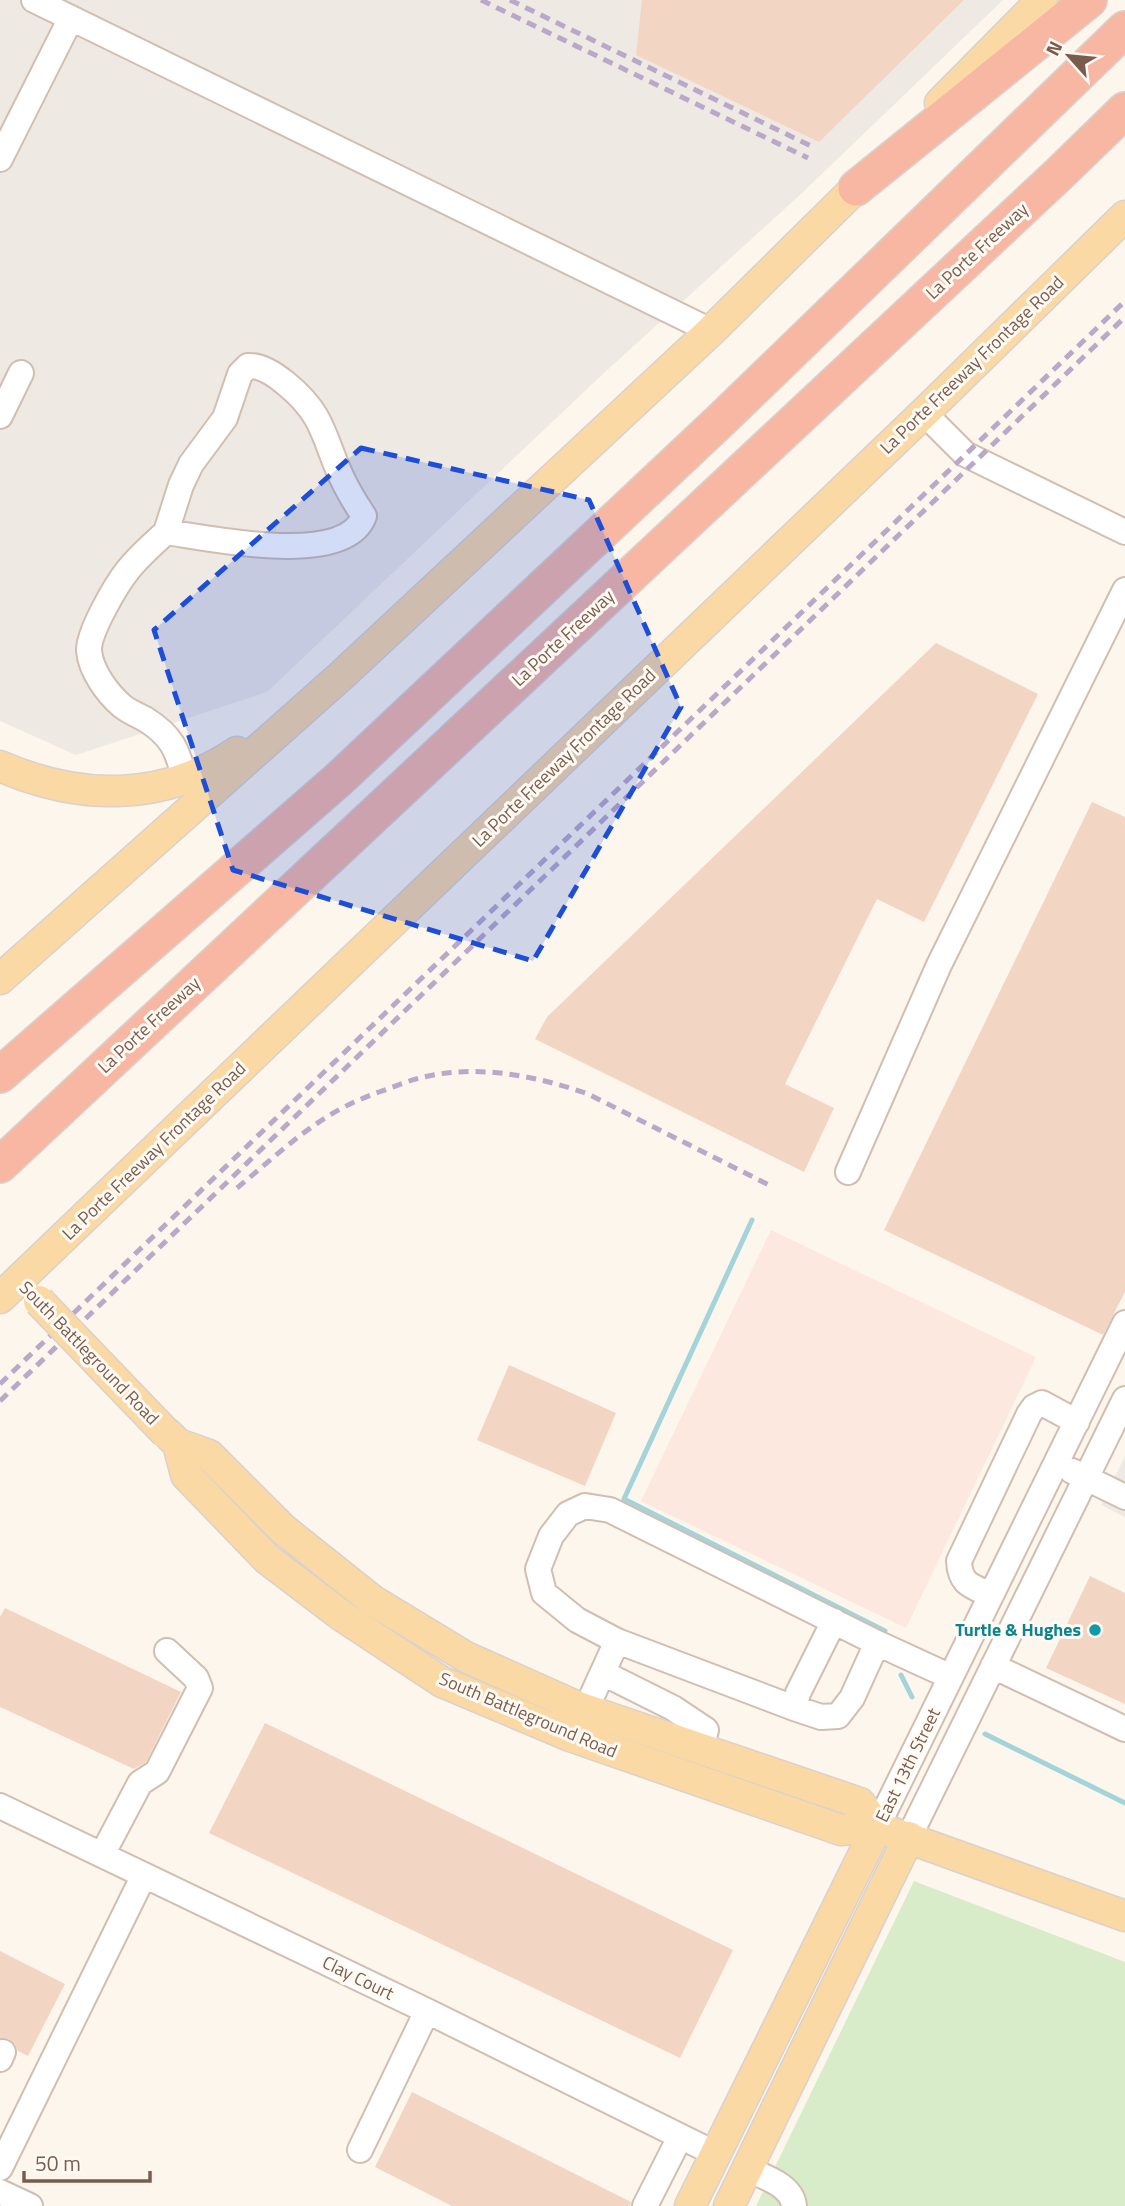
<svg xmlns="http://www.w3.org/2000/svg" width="1125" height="2206" viewBox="0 0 1125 2206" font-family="'Titillium Web',sans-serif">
<rect width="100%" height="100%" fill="#fdf6ec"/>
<!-- commercial -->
<path fill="#fde8e0" d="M771,1230L1036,1357L906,1628L641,1501Z"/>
<!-- industrial -->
<path fill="#efe9e4" d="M0,0H1003L801,194L604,373L267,692L76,755L0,721Z
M1125,1456V1517L1101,1505Z"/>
<!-- green -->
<path fill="#d8ecc9" d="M914,1881L1125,1962V2206H756Z"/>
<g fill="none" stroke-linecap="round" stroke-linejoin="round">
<!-- stream -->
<path stroke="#a5d3da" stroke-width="5" d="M752,1220L624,1499L885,1631
M901,1675L912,1697
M985,1734L1125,1803"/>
</g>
<!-- building -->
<path fill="#f3d5c3" d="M642,0H964L819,142L636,55Z
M936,643L1038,694L924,922L877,899L785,1084L834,1108L804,1172L535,1039L547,1017Z
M1092,802L1125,817V1292L1103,1335L884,1230Z
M509,1365L616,1413L585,1486L477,1440Z
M1090,1576L1125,1593V1704L1046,1668Z
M5,1608L181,1692L146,1762L134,1769L0,1707V1617Z
M265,1723L733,1950L680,2058L209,1833Z
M0,1951L65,1984L28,2056L18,2051L15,2044L9,2039L0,2038Z
M412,2092L631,2202L630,2206H452L375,2167Z"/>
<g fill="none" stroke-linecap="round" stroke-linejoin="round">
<!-- minor casing -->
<g stroke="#d1beb0" stroke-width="28">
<path id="minor" d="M34,0L711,331
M0,159L71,18
M924,413L965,454L1125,532
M0,416L21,373
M166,532L181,485L191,464L225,418L240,374L248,366C270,364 305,398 316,417C327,436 332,458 342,478C348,491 356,504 364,516C345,568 208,538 166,532C153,544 139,556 128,570C116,585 88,633 89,651C91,671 107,693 122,706C128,711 137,715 145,719C172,736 177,749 185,779
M848,1172L939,965L1125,590
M1072,1471L1125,1497
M991,1595C972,1586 960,1585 959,1561L1029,1414L1034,1407L1042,1403L1077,1422
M877,1643L951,1677
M993,1666L1125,1729
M603,1673L673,1708L706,1730L701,1749
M794,1708L798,1693L834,1621
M586,1709L617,1641L794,1708L821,1717L838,1716L852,1698L877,1643L610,1510L585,1506L568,1514L551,1536L538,1569L544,1593L577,1620L617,1641
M0,1806L427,2011L716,2154
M877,1827L1125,1323
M909,1837L1125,1399
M102,1855L140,1783L157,1772L200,1688L196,1678L167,1651
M0,2059L3,2052
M360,2150L427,2011
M0,2168L144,1875
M747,2169C764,2177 792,2185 794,2206
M0,2192L30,2206
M645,2206L680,2137"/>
</g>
<!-- major casing -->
<g stroke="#dad1cd" stroke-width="33">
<path id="major" d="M940,103L1042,0
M0,766C80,801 163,802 237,752
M0,979L342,675L711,331L873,171
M0,1298L924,413L1125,216
M168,1434L178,1444L209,1455L283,1529L372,1600L466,1657L578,1707L860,1803L877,1827
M178,1444L186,1475L267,1559L342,1616L442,1682L570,1736L841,1830L877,1827L1125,1916
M690,2206L877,1827
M729,2206L909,1837"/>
</g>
<!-- highway casing -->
<g stroke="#dad1cd" stroke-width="38">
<path id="highway" d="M856,188L1089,0
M0,1075L339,779L721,420L1125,29
M0,1165L1058,175L1125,110"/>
</g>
<!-- minor -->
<use href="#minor" stroke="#fff" stroke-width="24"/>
<!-- major -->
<use href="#major" stroke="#fbd9a5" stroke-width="30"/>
<!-- highway -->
<use href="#highway" stroke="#f7b7a3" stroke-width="35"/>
<!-- rail -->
<path stroke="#b9a8c9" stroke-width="5" stroke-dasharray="10 7" stroke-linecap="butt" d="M481,0L808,158
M510,0L813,147
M237,1188C266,1164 294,1138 325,1118C342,1107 360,1099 379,1092C394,1087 409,1080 424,1077C478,1064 537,1076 588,1094L769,1185
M0,1384L1125,301
M0,1401L1125,317"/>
<!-- major-bridge casing -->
<g stroke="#dad1cd" stroke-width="33" stroke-linecap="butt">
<path id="major-bridge" d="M39,1301L166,1433"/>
</g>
<!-- major-bridge -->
<use href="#major-bridge" stroke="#fbd9a5" stroke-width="30"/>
</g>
<!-- marked area -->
<path fill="#1d4ed8" fill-opacity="0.2" stroke="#1d4ed8" stroke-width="5" stroke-dasharray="14 9" stroke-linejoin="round" d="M361,448L589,500L681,707L533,961L233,870L154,630Z"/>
<!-- markers -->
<circle fill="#0f9aa8" stroke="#fffaf3" stroke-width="2.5" cx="1095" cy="1630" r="7"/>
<g text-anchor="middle" stroke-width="6" stroke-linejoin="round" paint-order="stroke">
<!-- street labels -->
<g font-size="18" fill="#7a5c4d" stroke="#fffaf3">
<text transform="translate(977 251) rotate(-43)" y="6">La Porte Freeway</text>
<text transform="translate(972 365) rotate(-44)" y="6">La Porte Freeway Frontage Road</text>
<text transform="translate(563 638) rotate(-43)" y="6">La Porte Freeway</text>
<text transform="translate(564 758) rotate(-44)" y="6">La Porte Freeway Frontage Road</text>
<text transform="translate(149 1025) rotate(-43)" y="6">La Porte Freeway</text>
<text transform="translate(154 1151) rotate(-44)" y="6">La Porte Freeway Frontage Road</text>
<text transform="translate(89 1353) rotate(46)" y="6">South Battleground Road</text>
<text transform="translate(528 1715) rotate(23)" y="6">South Battleground Road</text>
<text transform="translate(908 1765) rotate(-64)" y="6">East 13th Street</text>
<text transform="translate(358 1978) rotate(26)" y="6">Clay Court</text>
</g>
<!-- culture labels -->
<g font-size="18" font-weight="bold" fill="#0d838f" stroke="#fffaf3" text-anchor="end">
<text x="1081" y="1636">Turtle &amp; Hughes</text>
</g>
</g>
<!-- north arrow -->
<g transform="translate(1069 56) rotate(297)" stroke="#fffaf3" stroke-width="5" paint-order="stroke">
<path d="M0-5L12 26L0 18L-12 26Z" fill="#7a5c4d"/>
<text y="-10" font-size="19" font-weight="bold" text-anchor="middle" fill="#7a5c4d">N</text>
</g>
<!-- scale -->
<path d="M24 2171v10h126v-10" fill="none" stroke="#7a5c4d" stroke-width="3.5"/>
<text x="35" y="2171" font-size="21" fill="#7a5c4d" stroke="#fffaf3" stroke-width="5" paint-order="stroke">50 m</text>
</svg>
